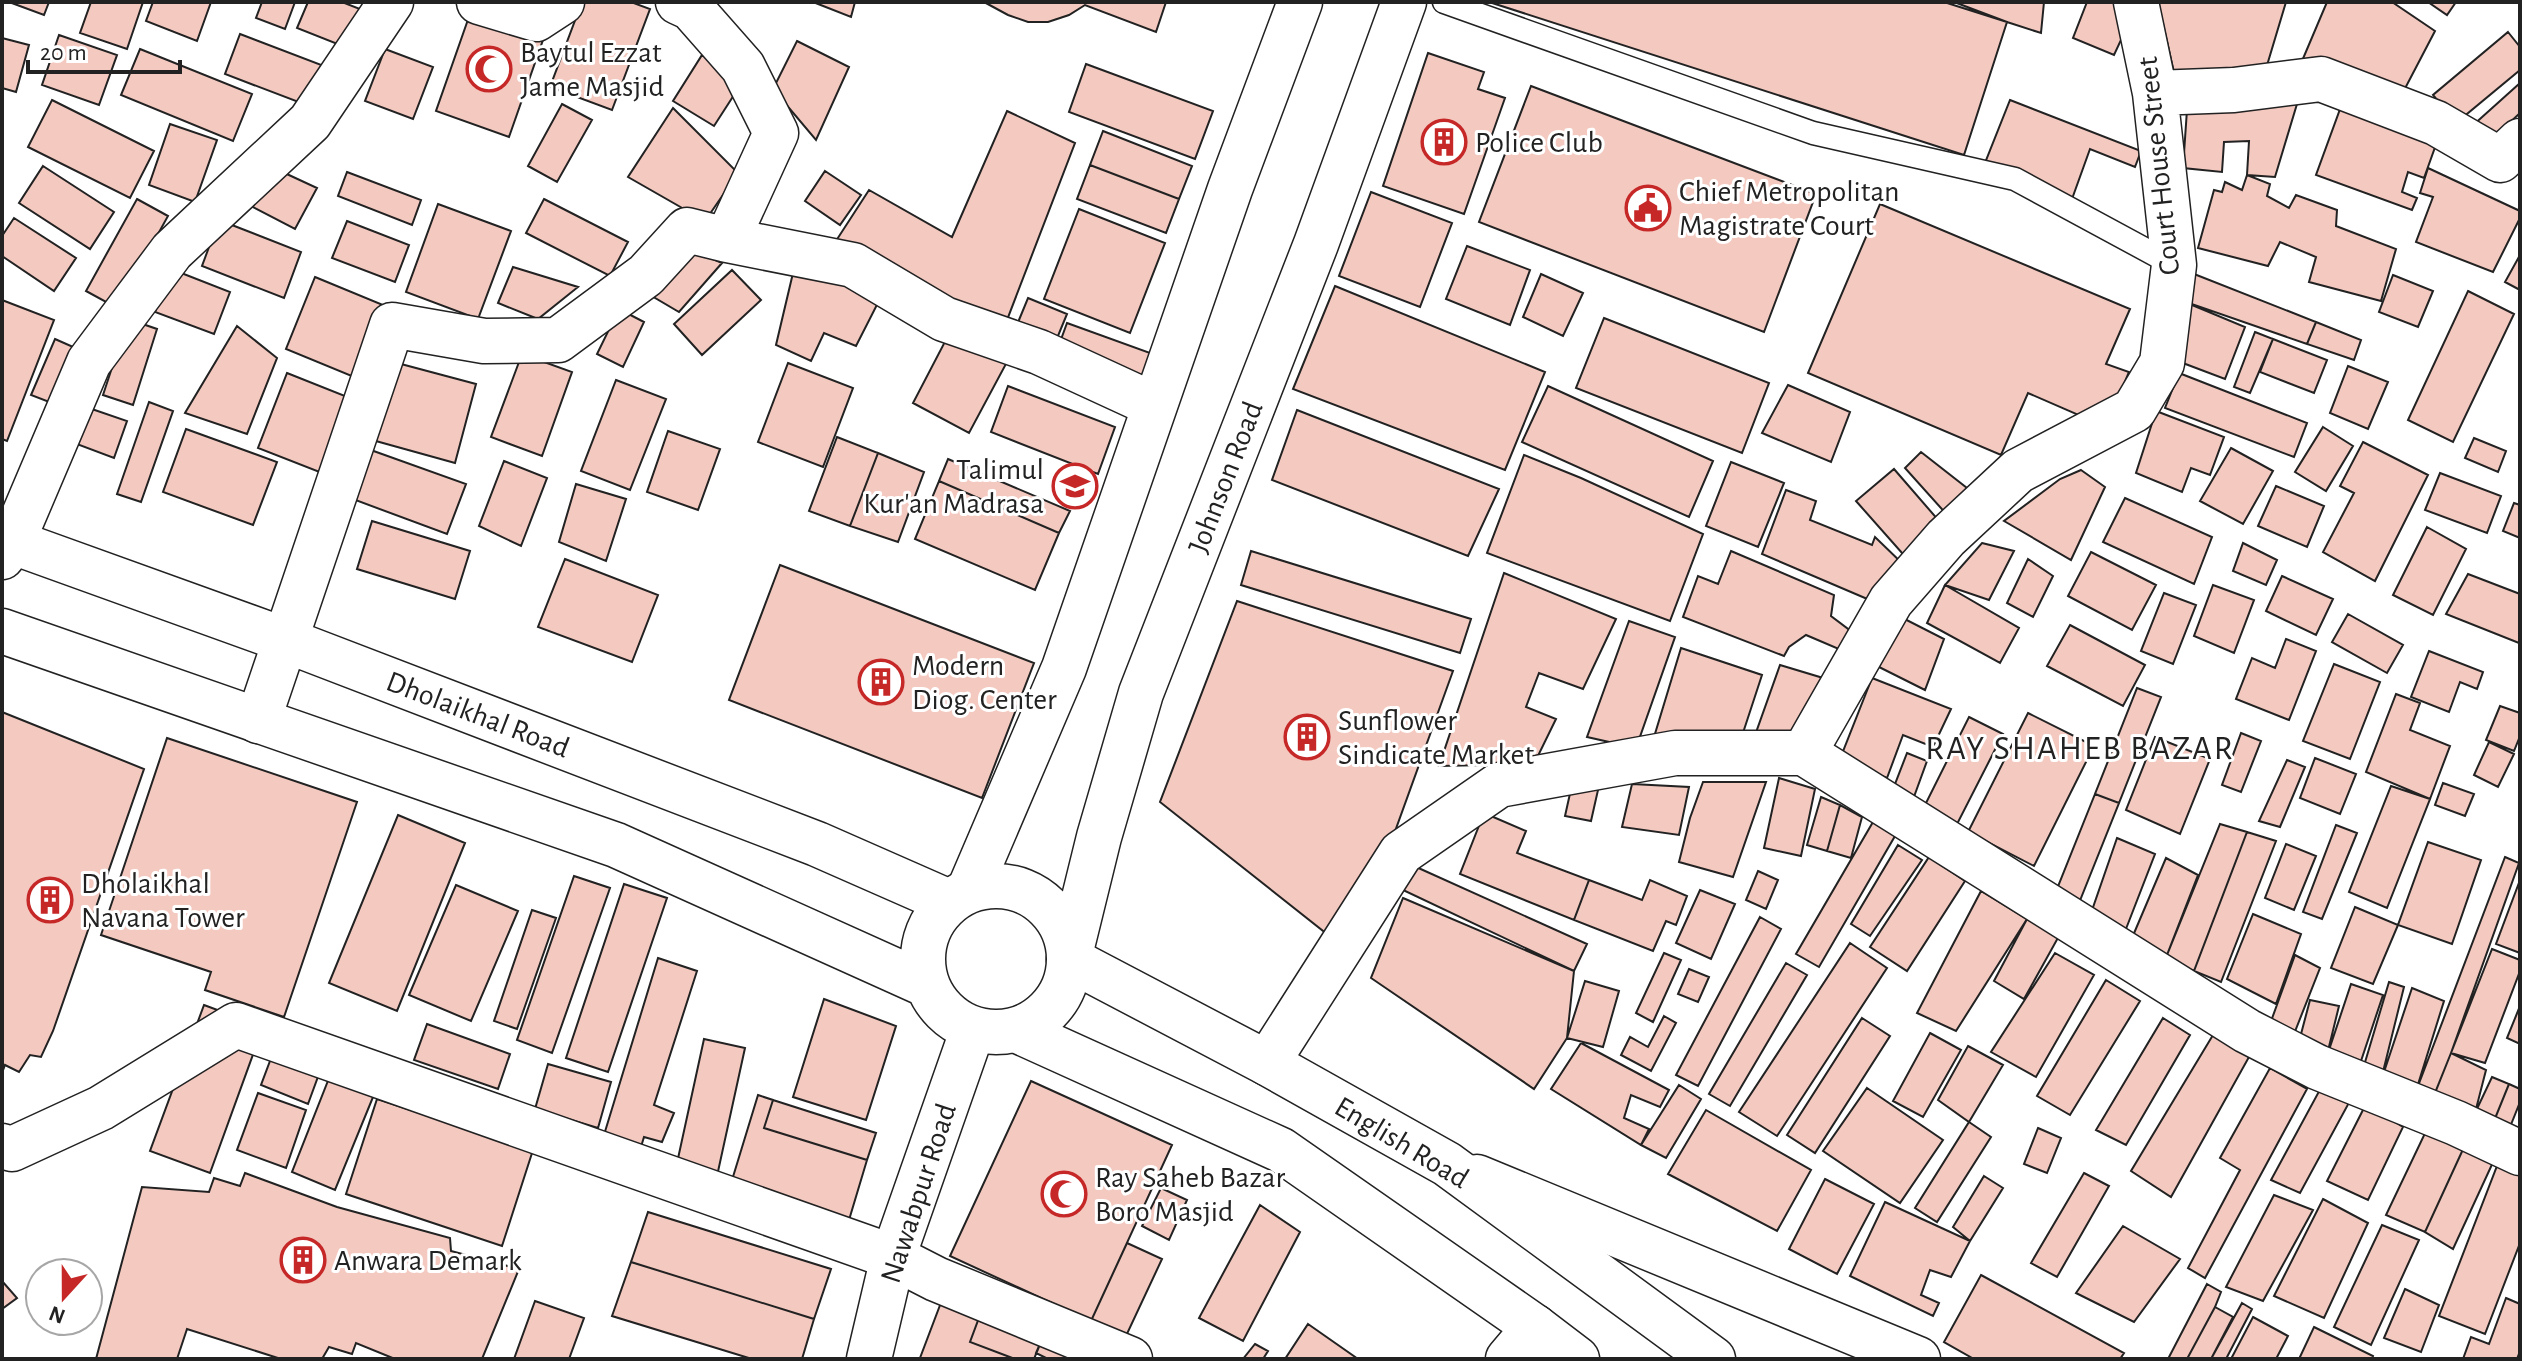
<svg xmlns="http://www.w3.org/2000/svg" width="2522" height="1361" viewBox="0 0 2522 1361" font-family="'Alegreya Sans',sans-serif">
<rect width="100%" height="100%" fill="#fff"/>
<!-- building -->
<path fill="#f3c9c0" stroke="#222" stroke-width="2" d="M9,2H49L44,15Z
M91,2H143L127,49L80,33Z
M153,2H211L197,41L146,21Z
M262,2H295L285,29L256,18Z
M308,2H342L360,9L345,47L297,28Z
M582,2H631L650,9L612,110L550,87Z
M813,2H855L851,17Z
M984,2H1166L1156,32L1085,5L1069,15L1048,22H1028L1008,15Z
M1489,2H1944L2007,22L1964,155Z
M1954,2H2044L2041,33L2007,22Z
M2087,2H2120L2135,10L2114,55L2073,38Z
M2158,2H2286L2262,82L2178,90Z
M2327,2H2392L2435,31L2399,100L2302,61Z
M2428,2H2456L2447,15Z
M471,11L544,37L509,137L436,111Z
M2508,32L2520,47V70L2456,123L2433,95Z
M240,34L324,66L309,106L225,74Z
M59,35L117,55L99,105L42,85Z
M2,38L29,45L16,92L2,88Z
M797,41L849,67L816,140L773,89Z
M140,49L252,94L233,141L121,95Z
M385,49L433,67L413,119L365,101Z
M1428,53L1484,72L1478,89L1505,98L1464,214L1383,186Z
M702,55L743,81L714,126L673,101Z
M1086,64L1213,111L1195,159L1069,112Z
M2520,83V113L2488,143L2471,127Z
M1531,86L1816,194L1764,332L1479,222Z
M2347,90L2443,125L2424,178L2408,172L2402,192L2417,198L2412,210L2316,175Z
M2300,94L2275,177L2247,175L2249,141L2224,142L2222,172L2183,168L2188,95Z
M52,100L154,151L130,198L28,147Z
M2010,100L2141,151L2135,167L2090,149L2072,199L1983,168Z
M562,104L592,120L557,182L528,166Z
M673,108L738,173L705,221L628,177Z
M1007,111L1075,143L1002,333L832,247L869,190L952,237Z
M170,124L217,140L195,202L149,185Z
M1103,131L1192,166L1179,199L1090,165Z
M1090,165L1179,199L1166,233L1077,199Z
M43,166L114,212L90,249L19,203Z
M2428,168L2520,211V218L2493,272L2416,242L2433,197L2420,193Z
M276,169L317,188L295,229L249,205Z
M825,171L861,195L840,225L805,201Z
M347,172L421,200L412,225L338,196Z
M2247,175L2270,184L2267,196L2289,208L2296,195L2337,210L2336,226L2396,249L2381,301L2309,282L2316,257L2280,242L2268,266L2198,248L2214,190L2222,192L2225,182L2242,190Z
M1371,192L1452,223L1420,307L1339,276Z
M137,199L168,216L117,308L86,291Z
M544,199L628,242L610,276L526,233Z
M438,204L511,231L478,319L406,292Z
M1880,204L2130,309L2106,364L2129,372L2106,427L2028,393L2001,455L1808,373Z
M1079,209L1165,243L1130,333L1044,299Z
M14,218L76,258L54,291L2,256V236Z
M219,220L301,252L284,298L202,266Z
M347,221L409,245L395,282L332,258Z
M683,246L722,263L679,312L645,292Z
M1467,246L1530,270L1510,325L1446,299Z
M2520,255V290L2505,282Z
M513,267L578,287L538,319L498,303Z
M171,269L230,292L214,334L155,312Z
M732,270L761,300L702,355L674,324Z
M2189,272L2316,322L2307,344L2180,300Z
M793,273L884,291L856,346L824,333L811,361L776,345Z
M1541,274L1583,293L1563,336L1523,317Z
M2393,275L2433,291L2418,327L2379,312Z
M315,277L383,305L354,377L286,349Z
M1335,286L1545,372L1505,470L1293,389Z
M2468,291L2514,314L2453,442L2408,420Z
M1028,298L1067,314L1051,353L1012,337Z
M2,300L54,320L7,441L2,439Z
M2180,300L2245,327L2225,379L2167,357Z
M619,309L644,322L623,367L597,354Z
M1604,318L1769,383L1742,453L1576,388Z
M128,319L157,329L133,405L103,395Z
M2316,322L2361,340L2354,360L2307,344Z
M1067,323L1164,358L1153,390L1055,356Z
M237,326L277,358L247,434L185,413Z
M950,332L1007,362L969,433L913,403Z
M2255,332L2273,339L2250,393L2234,387Z
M55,339L80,350L57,405L31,395Z
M2273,339L2327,360L2314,393L2260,372Z
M522,354L572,372L542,456L491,437Z
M386,360L476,384L455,463L365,438Z
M788,363L853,388L823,467L758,442Z
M2348,366L2388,382L2368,429L2330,413Z
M287,373L350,398L322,473L258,448Z
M2179,373L2307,423L2294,457L2165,408Z
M616,380L666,399L630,490L581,471Z
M1788,385L1850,412L1831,462L1762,433Z
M1008,386L1115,427L1098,474L991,432Z
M1548,386L1713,461L1689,517L1522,442Z
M149,402L173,411L141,502L117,494Z
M86,407L127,421L114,458L74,443Z
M1297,410L1499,489L1468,556L1272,480Z
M2156,411L2224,437L2210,475L2191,468L2182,492L2136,473Z
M2323,427L2353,446L2326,491L2295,472Z
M186,429L277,462L253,525L163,492Z
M668,431L720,449L698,510L647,492Z
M837,437L878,453L850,526L809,511Z
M2474,438L2506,451L2498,472L2465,458Z
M2363,442L2428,475L2375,581L2323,552L2354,493L2340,486Z
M2231,448L2273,471L2243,524L2200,501Z
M368,449L466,484L447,534L350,498Z
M1921,452L1967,488L1949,517L1905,468Z
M878,453L924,472L898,542L850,526Z
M1524,455L1581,478L1703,534L1670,621L1487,553Z
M948,459L1070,511L1059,533L939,481Z
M504,461L547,478L521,546L479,526Z
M1731,462L1784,483L1758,547L1706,526Z
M1894,469L1946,529L1910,562L1856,501Z
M2081,470L2105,487L2071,560L2004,521L2060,479Z
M2440,473L2501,496L2487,533L2425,510Z
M939,481L1059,533L1035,590L915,539Z
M576,484L626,499L606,561L559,542Z
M2276,486L2324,506L2307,547L2258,526Z
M1786,490L1816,501L1810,520L1872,545L1875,537L1906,567L1872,601L1762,554Z
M2125,498L2212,537L2194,584L2103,542Z
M2514,503L2520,505V538L2503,531Z
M372,521L470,551L455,599L357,569Z
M2427,527L2466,549L2433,615L2393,595Z
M1982,543L2014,551L1989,600L1945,585Z
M2243,543L2277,560L2266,585L2233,571Z
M1251,551L1471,619L1460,653L1241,585Z
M1731,551L1834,595L1831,616L1860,638L1855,656L1806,635L1789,647L1784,656L1683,617L1698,576L1718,584Z
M2091,552L2156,585L2132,630L2068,596Z
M565,559L658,595L632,662L538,627Z
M2028,559L2053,576L2033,617L2007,603Z
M780,565L1034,663L982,798L729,700Z
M1504,573L1616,619L1583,689L1539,673L1526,707L1556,719L1534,764L1439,766Z
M2468,574L2520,594L2519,643L2446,614Z
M2282,576L2333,599L2316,635L2266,611Z
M1945,585L2019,628L2000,663L1927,623Z
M2213,585L2254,600L2234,653L2194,636Z
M2164,593L2196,605L2173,664L2141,651Z
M1237,601L1453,671L1351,953L1160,802Z
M1887,610L1944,639L1925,690L1863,659Z
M2348,614L2403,645L2387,673L2332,642Z
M1629,621L1675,637L1636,748L1587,737Z
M2070,625L2145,665L2123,706L2047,666Z
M2286,639L2316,651L2289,720L2236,699L2252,658L2275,668Z
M1681,648L1762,675L1739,745L1651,747Z
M2429,651L2483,672L2477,689L2460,682L2449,712L2411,697Z
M2334,664L2380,682L2350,759L2303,741Z
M1780,665L1833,681L1805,746L1753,741Z
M1872,678L1951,709L1933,747L1903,735L1887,778L1840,759Z
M2137,688L2161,697L2119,803L2095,794Z
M2396,694L2420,703L2410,730L2450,746L2430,799L2366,772Z
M2500,706L2520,713V736L2514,751L2486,740Z
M2,712L144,769L53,1031L41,1057L30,1055L19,1072L5,1065L2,1073Z
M2028,713L2094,746L2034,866L1968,832Z
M1969,717L2003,734L1953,832L1920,815Z
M2241,733L2261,741L2241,792L2222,785Z
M2155,737L2210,759L2180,834L2126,810Z
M167,738L357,802L284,1017L205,990L211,972L101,935Z
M2489,742L2514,754L2498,787L2474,775Z
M1907,753L1927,761L1911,805L1890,797Z
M2315,758L2356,774L2340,814L2300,798Z
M2287,760L2305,767L2280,827L2259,821Z
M1779,778L1815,789L1801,856L1764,848Z
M1703,782H1766L1733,877L1679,862L1690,818Z
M2443,783L2474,794L2465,816L2435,805Z
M1632,784L1689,787L1679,835L1622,827Z
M2391,786L2430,799L2387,908L2349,892Z
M1571,789L1598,790L1591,821L1565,816Z
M2095,794L2119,803L2077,908L2053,899Z
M1821,797L1840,805L1827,851L1807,845Z
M1840,805L1862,817L1851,858L1827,851Z
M1484,813L1526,831L1517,853L1589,880L1574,920L1460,874Z
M398,815L465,843L397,1011L329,983Z
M1873,822L1895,836L1819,967L1796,954Z
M2220,824L2247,832L2194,971L2165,960Z
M2336,825L2357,833L2322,919L2303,912Z
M2247,832L2276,841L2221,982L2194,971Z
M2117,838L2155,854L2124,934L2089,919Z
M2428,842L2481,860L2452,944L2398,925Z
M2286,844L2316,856L2294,910L2265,898Z
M1898,845L1922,860L1870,936L1851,924Z
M1929,857L1965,881L1907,971L1870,947Z
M2505,857L2519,863L2451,1053L2433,1098L2415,1094Z
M2166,858L2198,875L2165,960L2129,945Z
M1414,866L1587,944L1574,971L1403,890Z
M1758,871L1778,880L1766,909L1746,900Z
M574,876L610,888L552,1053L517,1040Z
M1589,880L1642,900L1650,880L1687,896L1676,925L1666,921L1653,951L1574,920Z
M2520,880V953L2496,944Z
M624,884L667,898L608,1072L566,1058Z
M456,885L518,911L471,1021L409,995Z
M1700,890L1735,904L1711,959L1676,943Z
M1981,891L2027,919L1956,1031L1917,1013Z
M1403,898L1574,971L1567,1038L1534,1089L1371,978Z
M2355,907L2398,925L2373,984L2331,968Z
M532,910L556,918L517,1029L494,1021Z
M2253,914L2301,934L2276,1004L2227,979Z
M1760,917L1781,929L1698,1086L1676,1075Z
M2027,919L2059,936L2024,999L1994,981Z
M1850,943L1887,968L1777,1136L1739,1112Z
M2492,949L2520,960V971L2485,1063L2451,1053Z
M1664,953L1681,960L1653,1022L1636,1013Z
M2055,953L2094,975L2036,1077L1991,1052Z
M2295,955L2320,968L2294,1034L2270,1024Z
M658,958L697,971L654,1105L674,1113L662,1142L644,1137L637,1160L600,1148Z
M1786,963L1807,975L1730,1106L1709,1094Z
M1689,969L1709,977L1698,1002L1678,994Z
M2106,980L2140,1001L2070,1115L2037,1096Z
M1585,981L1619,991L1603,1047L1567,1038Z
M2389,982L2404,987L2380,1084L2360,1079Z
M2351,984L2383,995L2358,1070L2326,1059Z
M2412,988L2444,1001L2415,1094L2380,1084Z
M824,999L896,1026L866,1120L793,1097Z
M2310,1000L2339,1006L2326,1059L2296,1053Z
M204,1005L263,1027L210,1173L150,1151Z
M2520,1006V1044L2507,1038Z
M1664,1016L1676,1023L1651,1071L1621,1055L1630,1037L1648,1047Z
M1862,1018L1890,1036L1815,1153L1787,1135Z
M2163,1018L2190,1035L2126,1145L2096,1130Z
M427,1024L510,1054L498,1089L414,1060Z
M2216,1030L2254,1048L2171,1197L2131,1171Z
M1930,1033L1961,1050L1923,1117L1893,1101Z
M704,1039L745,1048L712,1199L672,1186Z
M1581,1043L1669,1090L1660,1107L1631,1095L1624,1118L1649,1129L1641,1145L1551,1089Z
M276,1045L323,1063L308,1104L261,1085Z
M1968,1046L2003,1065L1969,1122L1938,1100Z
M2451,1053L2486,1070L2475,1113L2433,1098Z
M335,1063L380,1080L335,1190L292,1172Z
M548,1064L611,1082L598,1128L535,1109Z
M2270,1068L2307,1089L2205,1278L2188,1268L2240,1170L2220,1158Z
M2492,1077L2509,1084L2494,1121L2475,1113Z
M1031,1081L1172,1145L1091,1321L950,1256Z
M2323,1084L2351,1099L2300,1193L2271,1180Z
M2509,1084L2520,1089V1102L2510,1127L2494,1121Z
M1679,1085L1701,1099L1666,1158L1641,1145Z
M1867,1088L1943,1140L1900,1203L1823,1151Z
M258,1093L306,1110L286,1168L237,1150Z
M758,1095L773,1100L764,1128L867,1160L843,1240L725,1203Z
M377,1099L533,1150L502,1246L346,1194Z
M773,1100L876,1133L867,1160L764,1128Z
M2366,1104L2403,1127L2368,1200L2327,1181Z
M1706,1110L1811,1170L1777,1231L1668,1174Z
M1969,1122L1991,1137L1937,1222L1915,1208Z
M2038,1128L2061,1138L2047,1173L2024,1164Z
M2427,1129L2465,1145L2425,1232L2386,1215Z
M2465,1145L2495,1158L2453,1249L2425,1232Z
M2497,1166L2520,1173V1243L2485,1334L2439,1316Z
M245,1173L337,1207L450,1238L451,1251L519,1269L482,1359H395L356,1343L352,1354L329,1347L322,1359H281L187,1329L177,1359H96L142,1187L209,1192L214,1178L240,1186Z
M2084,1173L2109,1186L2057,1277L2031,1263Z
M1984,1176L2003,1188L1970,1241L1953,1227Z
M1825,1179L1874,1204L1837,1274L1789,1249Z
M1161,1188L1187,1200L1169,1240L1142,1226Z
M2274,1195L2313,1210L2263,1301L2226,1287Z
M2323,1199L2368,1223L2324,1318L2274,1296Z
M1885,1202L1970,1241L1951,1277L1930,1270L1921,1295L1939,1303L1933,1316L1850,1276Z
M1260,1205L1300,1232L1243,1341L1199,1318Z
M648,1212L831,1269L814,1319L631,1262Z
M2382,1225L2419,1240L2371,1345L2334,1327Z
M2123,1226L2180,1259L2134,1322L2076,1293Z
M1127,1243L1162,1259L1126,1336L1091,1321Z
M631,1262L814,1319L802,1359H752L612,1316Z
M1981,1275L2124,1353L2120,1359H1974L1944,1342Z
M2,1281L17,1298L2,1309Z
M2207,1284L2221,1292L2215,1307L2187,1359H2168Z
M2405,1289L2439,1305L2421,1352L2384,1338Z
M945,1292L983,1307L970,1342L1015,1359L920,1358Z
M2506,1298L2520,1304V1351L2517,1359H2463L2471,1337L2489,1344Z
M535,1301L584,1318L569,1359H514Z
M2242,1303L2252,1309L2226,1359H2211Z
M983,1307L1045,1332L1034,1359H1015L970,1342Z
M2215,1307L2233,1317L2211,1359H2187Z
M2253,1317L2288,1336L2276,1359H2231Z
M1308,1324L1358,1359H1285Z
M2314,1327L2373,1356L2372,1359H2299Z
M1045,1332L1083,1359H1048L1036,1353Z
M1255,1344L1268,1351L1263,1359H1243Z"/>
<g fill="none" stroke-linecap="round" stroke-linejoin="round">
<!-- lane casing -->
<g stroke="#222" stroke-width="25">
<path id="lane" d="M1444,2L1813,133L2015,179L2174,265"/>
</g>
<!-- street casing -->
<g stroke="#222" stroke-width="47">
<path id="street" d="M479,2L536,19L562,2
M678,2L691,8L743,67L776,133L727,240L853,265L944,319L1039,352L1154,405
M2155,93L2234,90L2321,79L2436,123L2500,160L2520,141
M2,557L12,543L89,362L172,251L310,122L391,2
M258,721L392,325L484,341L558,340L646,275L687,230L727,240
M1804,753L1891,601L1946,538L2018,471L2134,410L2162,363L2174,265L2155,93L2136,2
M1267,1063L1401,853L1499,785L1675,753H1804L2247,1031L2317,1067L2456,1123L2520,1153
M2,1146L12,1149L101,1108L236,1025L893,1257L936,1279L1130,1359
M1477,1177L1918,1359
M1508,1359L1535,1327"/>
</g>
<!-- secondary casing -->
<g stroke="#222" stroke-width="47">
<path id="secondary" d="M969,890L1064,668L1230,189L1300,2
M1069,959L1099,837L1141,693L1316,244L1404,2
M869,1359L893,1257L973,1029"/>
</g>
<!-- primary casing -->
<g stroke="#222" stroke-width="47">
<path id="primary" d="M2,538L285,640L817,844L949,902
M2,631L616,845L927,985
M923 959a73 73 0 1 1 146 0a73 73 0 1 1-146 0Z
M1069,959L1267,1063L1447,1164L1713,1359
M1016,1030L1281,1150L1535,1327L1577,1359"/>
</g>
<!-- lane -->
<use href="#lane" stroke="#fff" stroke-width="22"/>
<!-- street -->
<use href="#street" stroke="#fff" stroke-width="44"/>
<!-- secondary -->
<use href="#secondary" stroke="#fff" stroke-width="44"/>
<!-- primary -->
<use href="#primary" stroke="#fff" stroke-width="44"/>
</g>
<!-- icons -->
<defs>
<g id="mosque-ring" transform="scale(2.3)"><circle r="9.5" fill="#fff" stroke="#c62828" stroke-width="1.5"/><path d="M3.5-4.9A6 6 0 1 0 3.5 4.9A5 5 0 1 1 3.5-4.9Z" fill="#c62828"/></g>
<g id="building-ring" transform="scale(2.3)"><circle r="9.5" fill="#fff" stroke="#c62828" stroke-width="1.5"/><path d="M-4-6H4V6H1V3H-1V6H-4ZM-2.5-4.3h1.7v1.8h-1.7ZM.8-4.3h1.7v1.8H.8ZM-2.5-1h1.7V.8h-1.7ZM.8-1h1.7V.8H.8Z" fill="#c62828"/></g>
<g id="civic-ring" transform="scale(2.3)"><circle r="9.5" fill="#fff" stroke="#c62828" stroke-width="1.5"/><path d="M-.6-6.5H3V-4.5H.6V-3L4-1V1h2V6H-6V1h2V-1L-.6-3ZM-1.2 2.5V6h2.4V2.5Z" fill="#c62828"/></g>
<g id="school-ring" transform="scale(2.3)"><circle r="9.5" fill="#fff" stroke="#c62828" stroke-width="1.5"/><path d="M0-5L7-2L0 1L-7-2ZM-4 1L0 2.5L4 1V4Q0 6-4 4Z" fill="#c62828"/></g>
</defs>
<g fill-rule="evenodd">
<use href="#mosque-ring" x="489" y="69"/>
<use href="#building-ring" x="1444" y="142"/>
<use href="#civic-ring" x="1648" y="208"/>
<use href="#school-ring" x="1075" y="486"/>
<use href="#building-ring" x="881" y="682"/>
<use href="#building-ring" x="1307" y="737"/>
<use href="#building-ring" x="50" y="900"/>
<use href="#mosque-ring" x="1064" y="1194"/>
<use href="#building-ring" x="303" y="1260"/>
</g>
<g text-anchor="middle" stroke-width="6" stroke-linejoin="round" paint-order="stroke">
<!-- poi labels -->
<g font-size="30" fill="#222" stroke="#fff" text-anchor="start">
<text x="520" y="62">Baytul Ezzat<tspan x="520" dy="34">Jame Masjid</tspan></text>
<text x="1475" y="152">Police Club</text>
<text x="1679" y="201">Chief Metropolitan<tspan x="1679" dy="34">Magistrate Court</tspan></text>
<text x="1044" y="479" text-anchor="end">Talimul<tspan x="1044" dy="34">Kur'an Madrasa</tspan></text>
<text x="912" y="675">Modern<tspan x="912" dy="34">Diog. Center</tspan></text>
<text x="1338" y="730">Sunflower<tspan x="1338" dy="34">Sindicate Market</tspan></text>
<text x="81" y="893">Dholaikhal<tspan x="81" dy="34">Navana Tower</tspan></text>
<text x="1095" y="1187">Ray Saheb Bazar<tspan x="1095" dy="34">Boro Masjid</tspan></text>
<text x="334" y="1270">Anwara Demark</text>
</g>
<!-- street labels -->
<g font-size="30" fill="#222" stroke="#fff">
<text transform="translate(2158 166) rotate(-96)" y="10">Court House Street</text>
<text transform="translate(1225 477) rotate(-69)" y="10">Johnson Road</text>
<text transform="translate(478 714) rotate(21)" y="10">Dholaikhal Road</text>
<text transform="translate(1402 1142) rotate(31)" y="10">English Road</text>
<text transform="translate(918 1193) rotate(-72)" y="10">Nawabpur Road</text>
</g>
<!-- quarter labels -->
<g font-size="34" letter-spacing="2" fill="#222" stroke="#fff">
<text x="2080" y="759">RAY SHAHEB BAZAR</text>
</g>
</g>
<!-- border -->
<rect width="2522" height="1361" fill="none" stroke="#222222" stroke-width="8"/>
<!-- north arrow -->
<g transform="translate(64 1297) rotate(201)"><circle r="38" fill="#ffffff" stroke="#a7a7a7" stroke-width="2"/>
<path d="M0-6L14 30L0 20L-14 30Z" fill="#c62828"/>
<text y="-12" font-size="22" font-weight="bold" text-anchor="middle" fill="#222222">N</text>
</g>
<!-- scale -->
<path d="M28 60v12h152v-12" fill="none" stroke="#222222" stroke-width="4"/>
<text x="40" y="60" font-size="24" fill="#222222" stroke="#ffffff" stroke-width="6" paint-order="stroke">20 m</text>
</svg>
